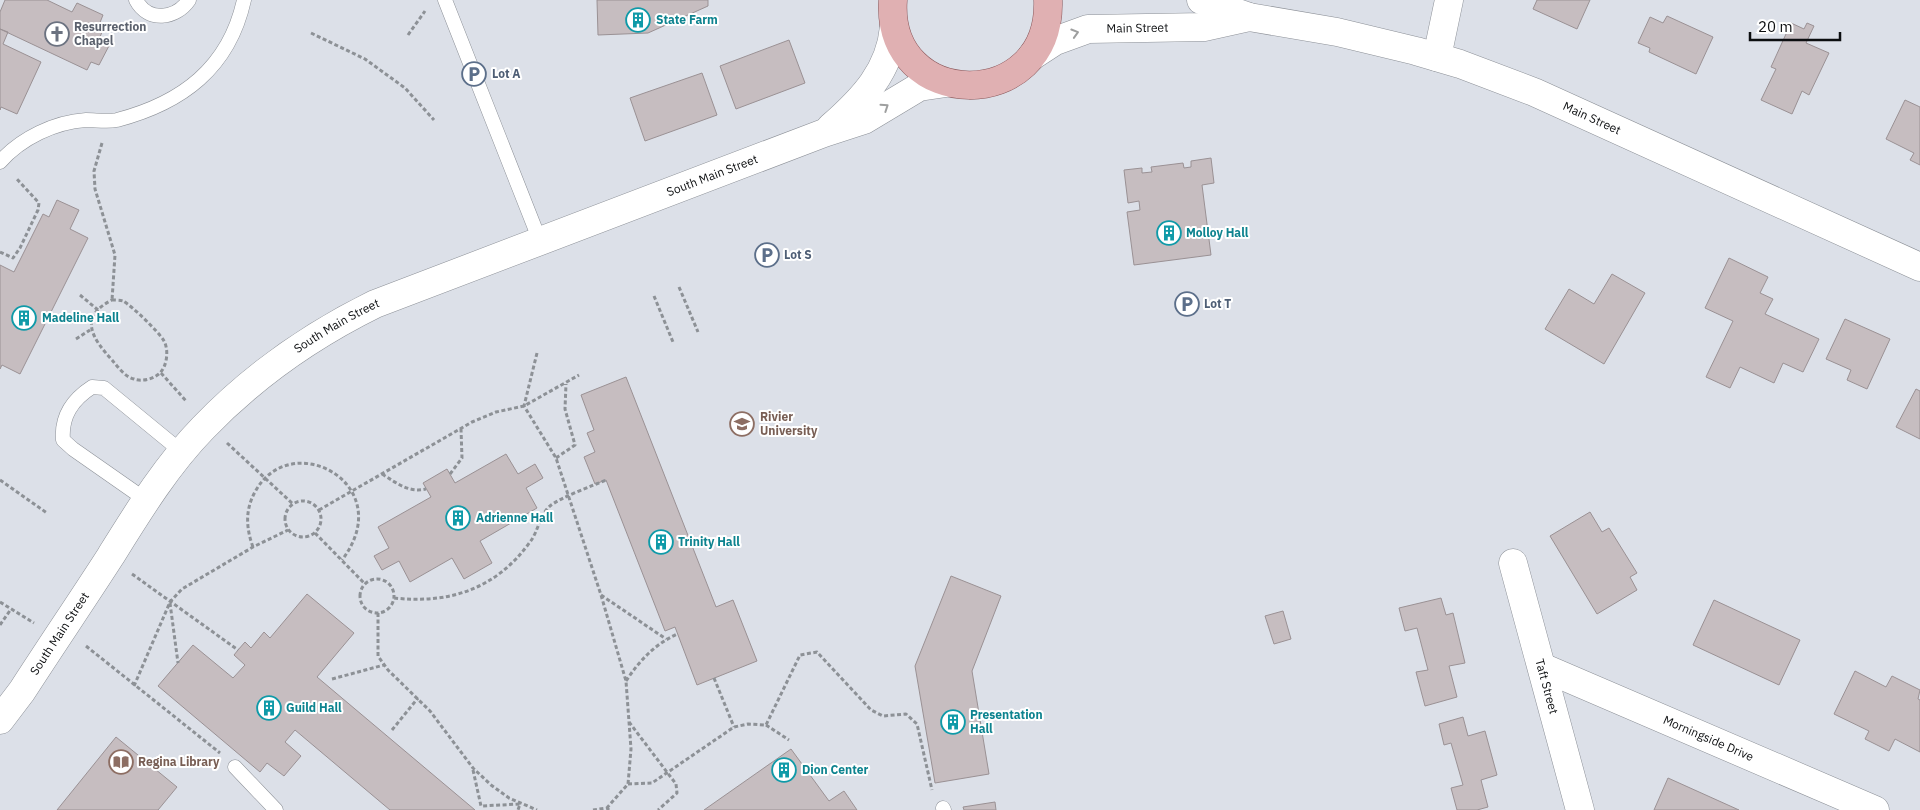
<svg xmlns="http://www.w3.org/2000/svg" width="1920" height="810" viewBox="0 0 1920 810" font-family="'IBM Plex Sans',sans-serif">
<rect width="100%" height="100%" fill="#dce0e8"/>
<!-- building -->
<path fill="#c6bdc0" stroke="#9a9194" d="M5,0H47L72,12L77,3L103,15L99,25L104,27L100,37L111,42L99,65L91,62L87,70L0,29V12Z
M597,0H708V6L648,33L598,35Z
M1537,0H1590L1577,29L1533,9Z
M1667,16L1713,37L1696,74L1649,52L1650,48L1638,43L1650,17L1663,23Z
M1791,23L1804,29L1807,23L1814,26L1806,43L1829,53L1809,95L1802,91L1792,114L1761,100L1776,69L1771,67Z
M0,29L8,32L3,44L41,62L17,114L1,107L0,110Z
M789,40L805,83L736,109L720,66Z
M702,73L717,115L645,141L630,98Z
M1905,100L1920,107V165L1910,160L1914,153L1886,139Z
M1211,158L1214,183L1202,185L1211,255L1134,265L1127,212L1140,210L1139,201L1128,203L1124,170L1142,168V173L1152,172L1151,167L1183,163L1184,168L1191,167V161Z
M57,200L79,210L70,229L88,238L20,374L2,365L0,369V265L14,272L43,214L49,217Z
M1729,258L1768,277L1760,293L1773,299L1765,314L1819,339L1803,372L1783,363L1774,383L1740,367L1730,388L1706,377L1733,321L1705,308Z
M1612,274L1645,293L1604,364L1545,329L1569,289L1594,304Z
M1845,319L1890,339L1867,389L1847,380L1851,370L1826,359Z
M626,377L716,607L733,600L757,661L697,685L675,627L665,631L606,480L595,484L584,457L595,452L587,433L594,430L581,395Z
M1916,389L1920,391V439L1896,427Z
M506,454L518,474L535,464L543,478L526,488L537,508L480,541L492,563L464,579L452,558L410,582L399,561L382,570L374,556L389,548L378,527L431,497L423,483L447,469L455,483Z
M1590,512L1602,532L1609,528L1637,573L1630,577L1637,590L1597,614L1550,536Z
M951,576L1001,596L972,671L989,774L935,783L915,666Z
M307,594L354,633L317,677L475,810H390L295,730L285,742L301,756L284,776L267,763L260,772L158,686L193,645L233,678L245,665L234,655L238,650L245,642L251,648L264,632L270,638Z
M1441,598L1446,615L1453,613L1465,663L1449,666L1457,697L1425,706L1416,672L1428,670L1417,628L1405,631L1399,608Z
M1714,600L1800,640L1779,685L1693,645Z
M1283,611L1291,639L1274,644L1265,616Z
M1855,671L1886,687L1892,676L1920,690L1918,699L1920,700V752L1895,739L1889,751L1865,739L1869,731L1834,714Z
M1463,717L1468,736L1485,731L1497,775L1481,780L1488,807L1477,810H1457L1451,788L1463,785L1451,743L1444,745L1439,724Z
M116,737L177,787L158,810H57Z
M791,749L829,801L844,791L857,810H704Z
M1668,778L1739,810H1654Z
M995,802L996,810H964L963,807Z"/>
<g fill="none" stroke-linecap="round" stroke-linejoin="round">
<!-- lane casing -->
<g stroke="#8c9097" stroke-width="15">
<path id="lane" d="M136,0C148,23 176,19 189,0
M445,0L540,241
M0,162C21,138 55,122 86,120C96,120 107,122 117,120C182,103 229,68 244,0
M146,500L73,449L63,440C61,416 72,400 92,387L104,388L182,452
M235,767L276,810
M943,808L944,810"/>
</g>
<!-- street casing -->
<g stroke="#8c9097" stroke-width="29">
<g id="street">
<path d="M1437,57L1449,0"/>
<path id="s1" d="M1513,563L1580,810"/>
<path id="s2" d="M1542,667L1875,810"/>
</g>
</g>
<!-- secondary casing -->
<g stroke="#8c9097" stroke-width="29">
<g id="secondary">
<path id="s3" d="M1201,0L1249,17L1337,32L1416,51L1460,64L1534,92L1920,267"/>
<path id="s4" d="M1032,56L1055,41L1088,29L1204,27L1249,17"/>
<path d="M831,127C863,99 890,71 894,27"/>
<path id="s5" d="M0,720L22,691C51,646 81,602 110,557C138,512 166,466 203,428C253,376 310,336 375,304L824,133L864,120L919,87L946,83"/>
</g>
</g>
<!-- primary casing -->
<g stroke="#885558" stroke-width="29">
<path id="primary" d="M893,0C885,112 1052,115 1048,0"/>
</g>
<!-- path -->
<path stroke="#8d9196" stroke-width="3" stroke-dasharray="4 2.5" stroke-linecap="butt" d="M311,33L365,59L405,88L434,120
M408,35L425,11
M102,143L94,171L95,189L115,255L112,300
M0,252L13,258L20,248L38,210L39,203L16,178
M679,287L698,332
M80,295L98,310
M654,296L673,342
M112,300C115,300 120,300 123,301C132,306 159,332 164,341C169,350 167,366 160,373C154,379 142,382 134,379C125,377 118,367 112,360C92,338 78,317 112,300Z
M76,339L90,330
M537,353L524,406L556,458L601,595L626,681L631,749L628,784L605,810
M161,373L187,402
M227,443L293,504
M556,458L575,445L565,409L566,384
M382,474C397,483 408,493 426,489
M450,474L462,458L461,429
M0,480L47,513
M285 519a18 18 0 1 1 36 0a18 18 0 1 1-36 0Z
M319,510L472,422L496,412L524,406L579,375
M315,533L365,584
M253,547C246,528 245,510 255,492C290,426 400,484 342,560
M132,574L238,650
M360 596a17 17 0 1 1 34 0a17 17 0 1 1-34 0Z
M601,595L666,639
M394,598C450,604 496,589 530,542C538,532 540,514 550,506C561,497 592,486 606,480
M0,602L34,623
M170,603L178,663
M378,613V656L388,670L430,711L473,768L491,785L509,798L537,810
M0,625L11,609
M86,646L220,753
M714,678L734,727
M332,679L384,665
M626,681C640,660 654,645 677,634
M134,686L170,602L182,589L253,547L288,530
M629,722L676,784L677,793L658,810
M766,725L789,740
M392,730L418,698
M473,770L481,806L520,804L518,810
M628,784L652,783L734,727L748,724L766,725L800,655L817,652L871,710L883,716L906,714L917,724L932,790
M593,810L607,808L609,810"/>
<!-- lane -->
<use href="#lane" stroke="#fff" stroke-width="14"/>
<!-- street -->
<use href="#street" stroke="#fff" stroke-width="28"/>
<!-- secondary -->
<use href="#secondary" stroke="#fff" stroke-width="28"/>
<!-- primary -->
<use href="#primary" stroke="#e0b0b2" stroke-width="28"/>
</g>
<!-- one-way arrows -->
<defs><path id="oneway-chevron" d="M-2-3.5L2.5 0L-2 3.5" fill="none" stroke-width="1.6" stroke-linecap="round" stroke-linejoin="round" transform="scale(1.25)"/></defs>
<g stroke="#9e9f9f">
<use href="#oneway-chevron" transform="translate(1075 33) rotate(-17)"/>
<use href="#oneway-chevron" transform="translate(885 107) rotate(-34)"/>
</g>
<!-- icons -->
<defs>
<g id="building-ring" transform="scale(1.25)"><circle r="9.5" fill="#fff" stroke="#0f9aa8" stroke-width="1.5"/><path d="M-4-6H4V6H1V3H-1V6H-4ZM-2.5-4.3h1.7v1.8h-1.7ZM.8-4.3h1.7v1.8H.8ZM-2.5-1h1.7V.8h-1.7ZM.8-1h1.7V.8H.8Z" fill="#0f9aa8"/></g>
<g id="church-ring" transform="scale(1.25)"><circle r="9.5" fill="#fff" stroke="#6b7280" stroke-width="1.5"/><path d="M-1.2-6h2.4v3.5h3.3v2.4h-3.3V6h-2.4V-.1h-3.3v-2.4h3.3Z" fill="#6b7280"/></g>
<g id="parking-ring" transform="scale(1.25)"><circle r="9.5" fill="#fff" stroke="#5c6f8a" stroke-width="1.5"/><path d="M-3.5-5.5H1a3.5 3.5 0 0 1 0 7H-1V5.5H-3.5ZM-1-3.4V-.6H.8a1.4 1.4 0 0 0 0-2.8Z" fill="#5c6f8a"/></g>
<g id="university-ring" transform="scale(1.25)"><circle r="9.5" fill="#fff" stroke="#8d6e63" stroke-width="1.5"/><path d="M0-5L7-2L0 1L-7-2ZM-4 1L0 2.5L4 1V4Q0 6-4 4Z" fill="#8d6e63"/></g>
<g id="library-ring" transform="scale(1.25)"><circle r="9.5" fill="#fff" stroke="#8d6e63" stroke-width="1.5"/><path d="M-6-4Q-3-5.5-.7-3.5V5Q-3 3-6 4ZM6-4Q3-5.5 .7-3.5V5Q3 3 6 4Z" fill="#8d6e63"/></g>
</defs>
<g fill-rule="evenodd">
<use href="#building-ring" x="638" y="20"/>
<use href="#church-ring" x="57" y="34"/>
<use href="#parking-ring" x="474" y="74"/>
<use href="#building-ring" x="1169" y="233"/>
<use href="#parking-ring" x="767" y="255"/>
<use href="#parking-ring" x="1187" y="304"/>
<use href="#building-ring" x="24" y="318"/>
<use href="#university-ring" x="742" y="424"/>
<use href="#building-ring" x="458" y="518"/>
<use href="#building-ring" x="661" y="542"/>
<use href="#building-ring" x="269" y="708"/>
<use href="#building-ring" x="953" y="722"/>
<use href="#library-ring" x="121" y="762"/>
<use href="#building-ring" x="784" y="770"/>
</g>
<g text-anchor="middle" stroke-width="4" stroke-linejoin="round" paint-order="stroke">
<!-- culture labels -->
<g font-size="12" font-weight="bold" fill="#0d838f" stroke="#fff" text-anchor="start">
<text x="656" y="24">State Farm</text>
<text x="1186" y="237">Molloy Hall</text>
<text x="42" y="322">Madeline Hall</text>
<text x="476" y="522">Adrienne Hall</text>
<text x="678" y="546">Trinity Hall</text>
<text x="286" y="712">Guild Hall</text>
<text x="970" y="719">Presentation<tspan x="970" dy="14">Hall</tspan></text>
<text x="802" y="774">Dion Center</text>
</g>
<!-- worship labels -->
<g font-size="12" font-weight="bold" fill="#5b616d" stroke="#fff" text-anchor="start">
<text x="74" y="31">Resurrection<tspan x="74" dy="14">Chapel</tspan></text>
</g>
<!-- street labels -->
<g font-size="12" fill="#0c0e10" stroke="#fff">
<text dy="4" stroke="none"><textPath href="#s4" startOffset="112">Main Street</textPath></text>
<text dy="4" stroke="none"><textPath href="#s3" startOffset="410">Main Street</textPath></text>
<text dy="4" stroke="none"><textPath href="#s5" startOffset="930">South Main Street</textPath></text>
<text dy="4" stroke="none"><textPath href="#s5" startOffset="525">South Main Street</textPath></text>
<text dy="4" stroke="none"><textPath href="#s5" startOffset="105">South Main Street</textPath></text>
<text dy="4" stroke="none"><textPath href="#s1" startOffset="128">Taft Street</textPath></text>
<text dy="4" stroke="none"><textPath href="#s2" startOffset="181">Morningside Drive</textPath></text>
</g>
<!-- service labels -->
<g font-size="12" font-weight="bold" fill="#4e5e75" stroke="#fff" text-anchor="start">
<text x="492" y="78">Lot A</text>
<text x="784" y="259">Lot S</text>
<text x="1204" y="308">Lot T</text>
</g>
<!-- education labels -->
<g font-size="12" font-weight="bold" fill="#785e54" stroke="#fff" text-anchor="start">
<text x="760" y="421">Rivier<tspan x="760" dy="14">University</tspan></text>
<text x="138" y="766">Regina Library</text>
</g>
</g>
<!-- scale -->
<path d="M1750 32v8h90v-8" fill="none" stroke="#0c0e10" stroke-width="2.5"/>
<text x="1758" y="32" font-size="15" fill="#0c0e10" stroke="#ffffff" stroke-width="4" paint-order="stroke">20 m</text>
</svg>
